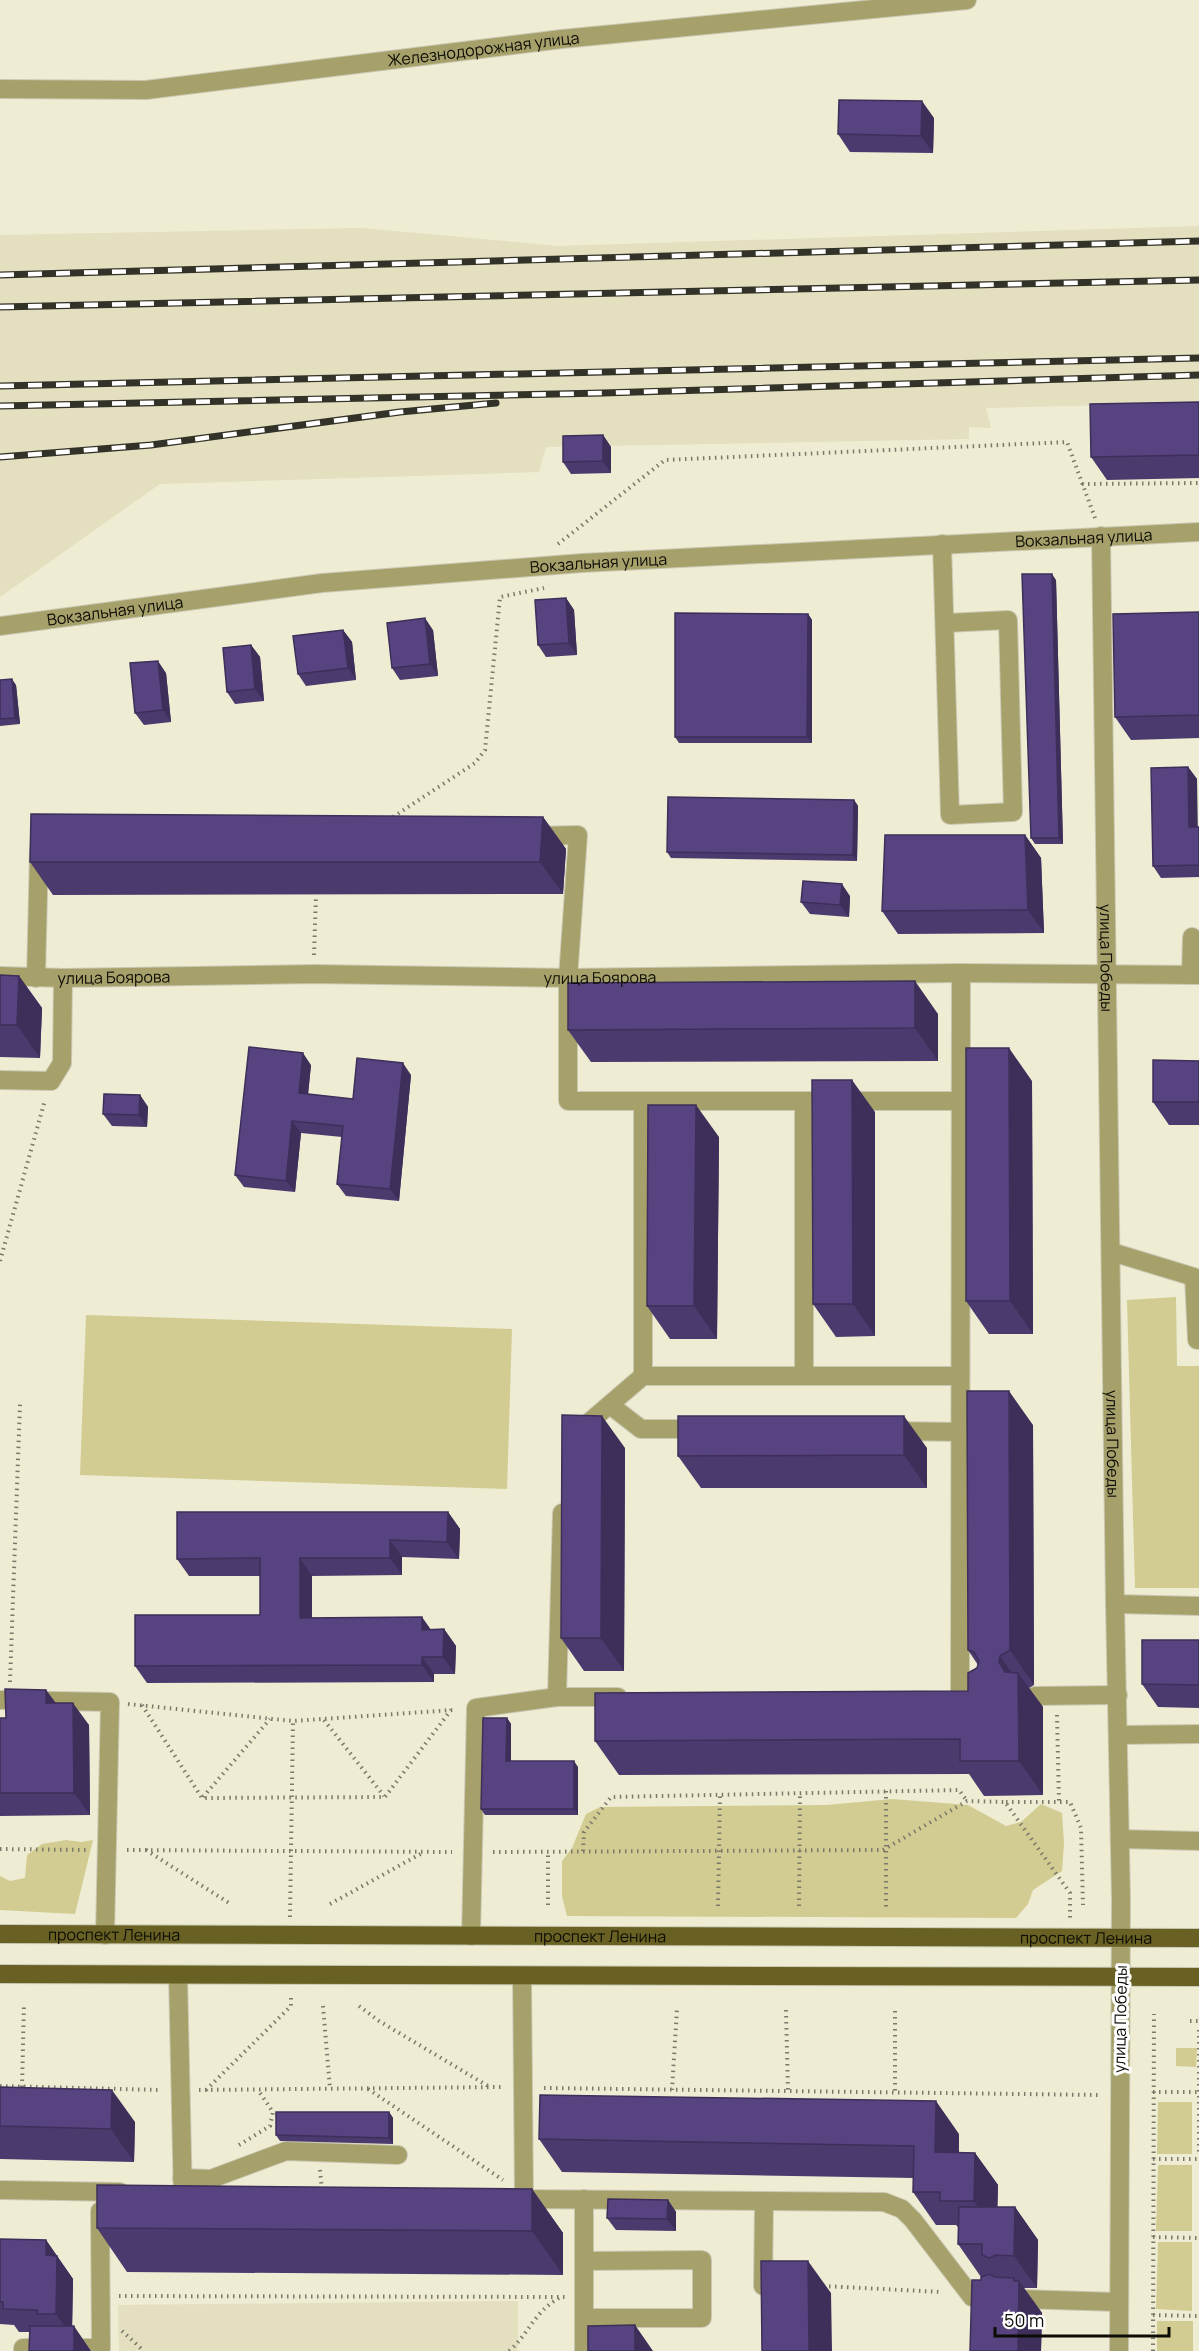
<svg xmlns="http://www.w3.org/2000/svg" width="1199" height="2351" viewBox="0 0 1199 2351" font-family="Manrope,sans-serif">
<rect width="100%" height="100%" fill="#eeecd3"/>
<!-- built -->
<path fill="#e3dfbf" d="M1199,226V478L1107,480L1106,427L1110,405L986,408L991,428L969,427V439L546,447L539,472L160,484L0,597V235L361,228L558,246Z
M518,2301V2351H119L118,2305Z"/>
<!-- green -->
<path fill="#d2cc92" d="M1176,1297L1177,1366H1199V1588H1135L1127,1300Z
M86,1315L512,1329L507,1489L80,1475Z
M892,1799L968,1805L1006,1826L1021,1822L1041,1804L1062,1813L1064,1843L1062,1871L1033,1890L1028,1904L1016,1918L567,1916L562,1896V1861L572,1848L586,1814L600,1807L827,1805Z
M66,1840L81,1842L93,1840L75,1914L0,1910V1876L10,1881L25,1878L27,1855L42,1844Z
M1176,2048H1197L1196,2067L1176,2066Z
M1158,2102H1192V2154H1157Z
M1158,2165H1192V2231H1156Z
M1158,2242H1192V2311L1156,2309Z
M1157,2321H1193V2351H1157Z"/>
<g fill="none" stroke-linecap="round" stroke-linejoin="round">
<!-- minor casing -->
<g stroke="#cac8b2" stroke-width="20">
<g id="minor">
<path id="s1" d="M0,89L146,90L562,39L967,0"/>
<path id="s2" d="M1101,536L1115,1604L1121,1899L1119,2351"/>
<path d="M942,544L950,815L1013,812L1008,620L946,623"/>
<path id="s3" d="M0,626L322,583L582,563L1199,532"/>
<path d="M533,836L578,835L568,978V1101H961"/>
<path d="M1191,975L1192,937"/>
<path id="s4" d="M0,976L63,978L314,974L568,978L961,973L1199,975"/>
<path d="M36,978L39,851"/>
<path d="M0,1080L51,1081L62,1063L63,978"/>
<path d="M1112,1252L1194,1277L1197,1340H1199"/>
<path d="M643,1376V1101"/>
<path d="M804,1376V1101"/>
<path d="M610,1405L641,1429H701"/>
<path d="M580,1430L643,1376H960"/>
<path d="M891,1431L961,1432"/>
<path d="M1115,1604L1199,1606"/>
<path d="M1034,1696L1118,1695"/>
<path d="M557,1697L562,1513"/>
<path d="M960,1697L961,973"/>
<path d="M0,1700L110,1702L105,1935"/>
<path d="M1119,1735L1199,1734"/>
<path d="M1120,1839L1199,1841"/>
<path d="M471,1936L476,1708L557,1697H618"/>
<path d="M178,1975L183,2200"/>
<path d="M522,1976L524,2199"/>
<path d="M182,2178L211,2179L286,2151L398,2155"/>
<path d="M0,2190L120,2192"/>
<path d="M516,2199L884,2202L902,2209L913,2220L972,2297L994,2298"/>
<path d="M584,2199V2351"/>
<path d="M584,2261L702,2260V2318H584"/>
<path d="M763,2286L764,2201"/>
<path d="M1019,2299L1118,2302"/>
<path d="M23,2351V2348H101L100,2211"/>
</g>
</g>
<!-- major casing -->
<g stroke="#cac8b2" stroke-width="20">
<g id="major">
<path id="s5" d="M0,1934L1199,1938"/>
<path d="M0,1974L1199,1977"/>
</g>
</g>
<!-- path -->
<path stroke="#7b796a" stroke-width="4" stroke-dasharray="1.5 4.5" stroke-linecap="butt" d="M1082,484L1199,483
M558,544L665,460L1067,442L1095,518
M393,817L475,763L485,750L500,597L544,588
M314,955L316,895
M0,1261L45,1100
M10,1682L20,1404
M128,1704L293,1721L453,1710
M142,1705L202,1798L385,1797L451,1710
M1057,1715L1059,1802
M324,1720L384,1796
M886,1791V1907
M203,1797L270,1719
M1006,1802H1070L1081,1828L1083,1905
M0,1849L86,1850
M127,1850L452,1852
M146,1850L229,1903
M583,1851L584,1832L611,1797L959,1790L967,1801
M493,1852L883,1850L967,1801L1005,1802L1070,1893V1920
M330,1904L424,1852
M548,1905V1851
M718,1906L720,1795
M799,1906L800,1793
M290,1917L293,1721
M323,2006L330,2089
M359,2006L379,2021L488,2086
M786,2010L788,2091
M895,2011V2093
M1190,2021H1199
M1199,2030V2156
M0,2086L161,2090
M22,2087L24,2003
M544,2088L1100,2095
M368,2089L503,2180
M199,2090L503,2087
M206,2090L291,2006V1995
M672,2090L677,2009
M1153,2092H1198
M239,2145L270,2126L273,2112L258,2090
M1153,2159H1199
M320,2170L322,2190
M1153,2237L1199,2238
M823,2286L942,2292
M119,2296L565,2297
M1153,2315L1199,2316
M122,2331L144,2351
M509,2351C529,2334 533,2313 559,2298
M1153,2351L1154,2014"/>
<!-- minor -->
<use href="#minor" stroke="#a6a06b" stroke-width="18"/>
<!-- major -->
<use href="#major" stroke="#686123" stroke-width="18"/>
<!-- rail casing -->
<g stroke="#333228" stroke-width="7">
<path id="rail" d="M0,275L1199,241
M0,307L1199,280
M0,386L1199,358
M0,406L603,393L1199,375
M0,457L151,445L400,412L496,403"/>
</g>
<!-- rail -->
<use href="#rail" stroke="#fff" stroke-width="4.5" stroke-dasharray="14" stroke-linecap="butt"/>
</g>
<!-- wall -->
<path fill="#4b3a6e" d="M934,118L933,153L850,152L838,134Z
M1199,402V478L1107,480L1091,457Z
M603,435L611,447V473L571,474L563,462Z
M1056,580L1063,844H1035L1031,838Z
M566,598L574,610L577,655L546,657L538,645Z
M1199,612V738L1131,740L1115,717Z
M808,614L812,620V743H679L675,737Z
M343,630L352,642L356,680L306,686L298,674Z
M433,630L438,676L400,680L392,668Z
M251,645L260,657L264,701L235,704L227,692Z
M166,673L171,722L144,725L135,713Z
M0,680L16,685L20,724L0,726Z
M1188,767L1197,779V827H1199V877L1161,878L1153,866Z
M854,800L858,806L857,861L671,858L667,852Z
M543,817L566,849L563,894L53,895L30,862Z
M1025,835L1041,858L1044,933L898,934L882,911Z
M850,896L849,917L810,914L801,902Z
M0,975L19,976L42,1008L40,1058L0,1057Z
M938,1014V1061L591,1062L568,1030Z
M1199,1061V1125H1169L1153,1102Z
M311,1065L308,1094L353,1099L411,1075L399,1201L346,1196L337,1184L342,1137L301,1133L295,1192L244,1187L235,1175Z
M1032,1081L1033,1334H989L966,1301Z
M140,1095L148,1107L147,1127L112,1126L103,1114Z
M875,1112V1336L836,1337L813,1304Z
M719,1137L717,1339H670L647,1306Z
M1033,1425L1034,1685L1029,1688L1043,1707V1795L984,1796L969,1774L619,1775L595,1741L968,1691L978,1665L968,1650Z
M625,1448L624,1671H584L561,1638Z
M927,1448V1488H701L678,1456Z
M448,1512L460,1529L459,1559L402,1557V1575L312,1576V1618L430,1629H444L456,1646L455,1674H434V1682L147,1683L135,1666L260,1615V1576H189L177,1559Z
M1199,1640V1708L1158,1707L1142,1684Z
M46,1690L56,1703L89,1725L90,1815L0,1816V1718H6Z
M507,1718L511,1724V1761L578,1767V1815H485L481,1809Z
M0,2087L135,2122L134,2162L0,2159Z
M389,2112L393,2118V2144L280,2141L276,2135Z
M959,2134V2152L975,2153L998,2185L997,2207H1015L1038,2240L1037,2288H1024L1042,2313L1041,2351H970L981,2280L983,2277H981L958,2244L959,2228L956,2225H936L913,2192L914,2178L562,2172L539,2139Z
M532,2189L563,2233V2275L127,2272L97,2228Z
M668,2200L676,2212V2231L616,2230L607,2218Z
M0,2239L46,2240L73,2279L72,2326L30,2332H19L14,2325L0,2324Z"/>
<!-- shaded-wall -->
<path fill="#3d2f5a" d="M922,101L934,118L933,153L921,136Z
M603,435L611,447V473L603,461Z
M1052,574L1056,580L1063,844L1059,838Z
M566,598L574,610L577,655L569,643Z
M808,614L812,620V743L807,737Z
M425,618L433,630L438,676L430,664Z
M343,630L352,642L356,680L348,668Z
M251,645L260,657L264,701L255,689Z
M158,661L166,673L171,722L163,710Z
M12,679L16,685L20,724L15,718Z
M1188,767L1197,779L1198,839L1189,827Z
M854,800L858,806L857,861L853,855Z
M543,817L566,849L563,894L540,862Z
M1025,835L1041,858L1044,933L1028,910Z
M842,884L850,896L849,917L840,905Z
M19,976L42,1008L40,1058L17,1025Z
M915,981L938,1014V1061L915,1028Z
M1009,1048L1032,1081L1033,1334L1010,1301Z
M303,1053L311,1065L307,1105L299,1093Z
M403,1063L411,1075L399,1201L390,1189Z
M852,1080L875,1112V1336L853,1304Z
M140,1095L148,1107L147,1127L139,1115Z
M696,1105L719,1137L717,1339L694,1306Z
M292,1121L301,1133L295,1192L286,1181Z
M1009,1391L1033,1425L1034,1685L1010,1650Z
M602,1416L625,1448L624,1671L601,1638Z
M904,1416L927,1448V1488L904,1455Z
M448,1512L460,1529L459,1559L447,1542Z
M390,1540L402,1557V1575L390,1558Z
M300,1558L312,1576V1635L300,1618Z
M422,1617L434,1634L422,1630Z
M444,1629L456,1646L455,1674L443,1657Z
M1000,1656L1018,1681V1673L1043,1707V1795L1019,1761L999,1662Z
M422,1657L434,1674V1682L422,1665Z
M46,1690L62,1712L46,1703Z
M73,1703L89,1725L90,1815L74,1793Z
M507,1718L511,1724V1767L506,1761Z
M574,1761L578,1767V1815L574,1809Z
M112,2090L135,2122L134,2162L111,2129Z
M936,2101L959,2134L958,2185L935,2152Z
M389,2112L393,2118V2144L389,2138Z
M975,2153L998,2185L997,2234L974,2201Z
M532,2189L563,2233V2275L532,2231Z
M668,2200L676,2212V2231L667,2219Z
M1015,2207L1038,2240L1037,2288L1014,2256Z
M46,2240L73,2279L72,2337L56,2314L46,2255Z
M808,2261L831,2293L832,2351H809Z
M1014,2278L1019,2285V2281L1042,2313L1041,2351H1018Z
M635,2325L653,2351H635Z
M74,2326L91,2351H74Z"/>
<!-- building -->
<path fill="#574380" stroke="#3d2f5a" stroke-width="1.5" d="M839,100L922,101L921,136L838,134Z
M1199,402V455L1091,457L1090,404Z
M603,435V461L563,462V436Z
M1022,574H1052L1059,838H1031Z
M566,598L569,643L538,645L535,600Z
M1199,612V715L1115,717L1113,614Z
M675,613L808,614L807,737H675Z
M425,618L430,664L392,668L387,623Z
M343,630L348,668L298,674L293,636Z
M251,645L255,689L227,692L223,648Z
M158,661L163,710L135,713L130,663Z
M12,679L15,718L0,719V680Z
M1188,767L1189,827H1199V865L1153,866L1151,768Z
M668,797L854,800L853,855L667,852Z
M31,814L543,817L540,862H30Z
M885,835H1025L1028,910L882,911Z
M803,881L842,884L840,905L801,902Z
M0,975L19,976L17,1025H0Z
M915,981V1028L568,1030V983Z
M249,1047L303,1053L299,1093L353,1099L357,1058L403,1063L390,1189L337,1184L343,1126L292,1121L286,1181L235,1175Z
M966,1048H1009L1010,1301H966Z
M1153,1060L1199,1061V1102H1153Z
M812,1080H852L853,1304H813Z
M104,1094L140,1095L139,1115L103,1114Z
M648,1105H696L694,1306H647Z
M967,1391H1009L1010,1650L1000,1656L999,1662L1005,1672L1018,1673L1019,1761H960V1739L595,1741V1693L968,1691V1673L977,1668L979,1661L974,1652L968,1650Z
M562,1415L602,1416L601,1638H561Z
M678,1416H904V1455L678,1456Z
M177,1512H448L447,1542L390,1540V1558H300V1618L422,1617V1630L444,1629L443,1657H422V1665L135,1666V1615H260V1558L177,1559Z
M1142,1640H1199V1685L1142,1684Z
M5,1689L46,1690V1703H73L74,1793H0V1718H6Z
M483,1718H507L506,1761H574V1809H481Z
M0,2087L112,2090L111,2129L0,2126Z
M540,2095L936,2101L935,2152L975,2153L974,2201H940V2192H913L914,2146L539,2139Z
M276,2112H389V2138L276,2135Z
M97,2185L532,2189V2231L97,2228Z
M608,2199L668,2200L667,2219L607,2218Z
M959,2207H1015L1014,2256L996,2255L989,2258L982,2255V2244H958Z
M0,2239L46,2240V2255L57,2256L56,2314H37V2310L3,2309V2302H0Z
M761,2261H808L809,2351H762Z
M989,2274L995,2277L1014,2278V2281H1019L1018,2351H970L972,2280H981V2277Z
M635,2325V2351H588V2326Z
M30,2326H74V2351H29Z"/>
<g text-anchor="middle" stroke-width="6" stroke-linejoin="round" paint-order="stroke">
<!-- street labels -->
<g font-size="16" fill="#0d0c05" stroke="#fff">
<text dy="6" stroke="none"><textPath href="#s1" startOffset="486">Железнодорожная улица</textPath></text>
<text dy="6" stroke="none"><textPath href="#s3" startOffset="1088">Вокзальная улица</textPath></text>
<text dy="6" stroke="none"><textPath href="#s3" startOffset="602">Вокзальная улица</textPath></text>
<text dy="6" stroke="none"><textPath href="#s3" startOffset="116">Вокзальная улица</textPath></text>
<text dy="6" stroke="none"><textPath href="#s2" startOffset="422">улица Победы</textPath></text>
<text dy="6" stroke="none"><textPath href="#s4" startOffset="114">улица Боярова</textPath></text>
<text dy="6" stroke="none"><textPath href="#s4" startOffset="600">улица Боярова</textPath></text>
<text dy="6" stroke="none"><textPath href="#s2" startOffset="908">улица Победы</textPath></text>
<text dy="6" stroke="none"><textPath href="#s5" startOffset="114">проспект Ленина</textPath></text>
<text dy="6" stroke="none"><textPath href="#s5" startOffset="600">проспект Ленина</textPath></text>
<text dy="6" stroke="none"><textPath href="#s5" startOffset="1086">проспект Ленина</textPath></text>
<text transform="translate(1120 2019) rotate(-89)" y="6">улица Победы</text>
</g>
</g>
<!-- scale -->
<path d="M995 2327v9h174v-9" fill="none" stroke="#0d0c05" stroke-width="3"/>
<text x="1004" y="2327" font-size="18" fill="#0d0c05" stroke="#ffffff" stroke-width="4.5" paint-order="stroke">50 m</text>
</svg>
